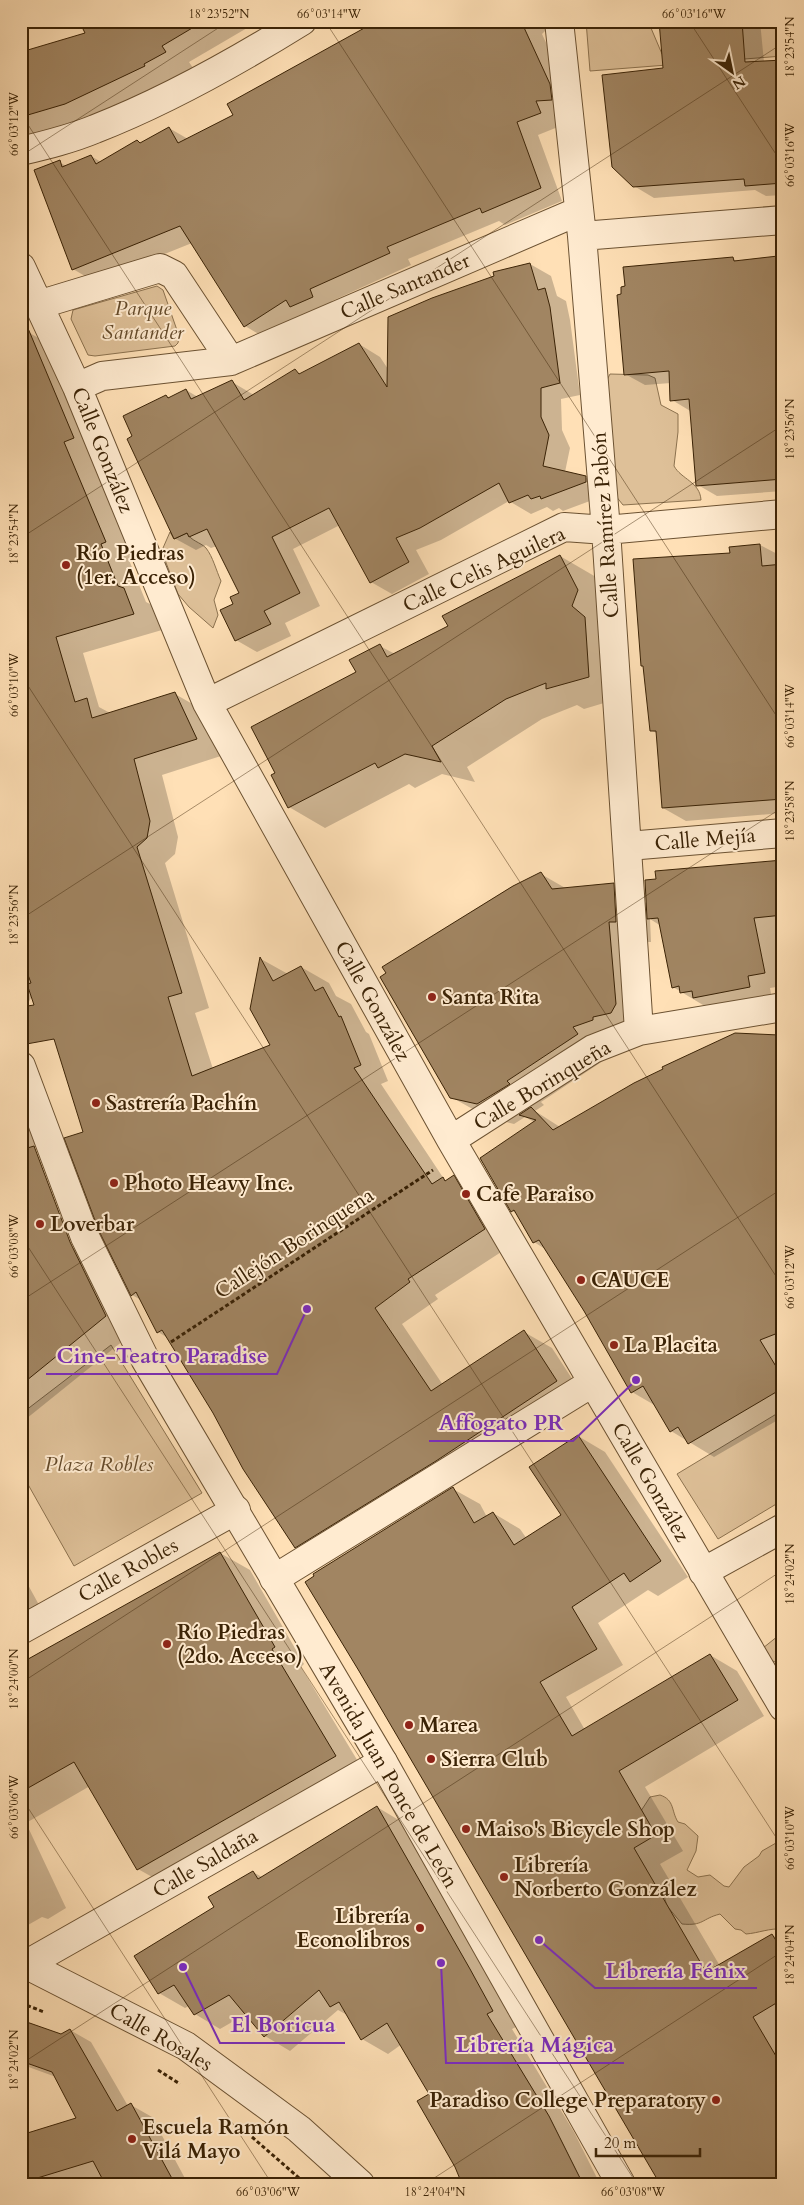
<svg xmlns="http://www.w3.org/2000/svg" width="804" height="2205" viewBox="0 0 804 2205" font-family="Cardo,serif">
<rect width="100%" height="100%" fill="#ffe0b6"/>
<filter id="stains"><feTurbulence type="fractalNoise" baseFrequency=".004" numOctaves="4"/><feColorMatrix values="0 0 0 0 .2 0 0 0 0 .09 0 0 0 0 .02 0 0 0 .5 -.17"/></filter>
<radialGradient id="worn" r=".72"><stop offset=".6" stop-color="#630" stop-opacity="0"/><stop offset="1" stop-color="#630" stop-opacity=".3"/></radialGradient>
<!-- green -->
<path fill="#dec098" stroke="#8c724f" d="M586,21H648L662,54L692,21H783V56L590,71Z
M157,286L163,290L179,336L178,343L175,346L95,356L88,355L71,319L73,310Z
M610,374L648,375L655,378L661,405L678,414V432L674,466C681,479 700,482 701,500L623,505L615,495L606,382Z
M170,532L174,539L187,533C191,541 200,542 206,548C213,557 216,570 221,581L214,600L218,615L213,628L189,607L178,594L165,560L163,548Z
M111,1345L202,1493L74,1566L21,1472V1414Z
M783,1410V1500L718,1539L677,1474Z
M783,1632V1664L772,1661L763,1648Z
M660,1795C675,1800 671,1811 678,1822L685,1824L698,1836L696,1851L687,1870L698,1877L710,1875L724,1886L729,1887L744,1867L759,1856L762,1851L783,1839V1929C769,1928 759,1933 746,1934L741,1930L735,1929L720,1914C701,1919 704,1926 682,1924L667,1906L664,1896L618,1837L639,1814L650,1797Z"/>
<!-- shadow -->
<path fill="#0003" fill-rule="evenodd" d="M81,21H259L189,62L193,68L171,80L94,119L21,143V53L87,33Z
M371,21H544L548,28L542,34L560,73L563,125L538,135L562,201L505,225L499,221L408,259L411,265L332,301L334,309L267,339L245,326L192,243L95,282L73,269L59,162L68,167L91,156L101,162L137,141L141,144L169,128L188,139L234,116L364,30L362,27Z
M660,21H760L764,62L783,61V195L766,196L755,190L654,198L634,186L664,69Z
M778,257L783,260V491L717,496L698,485L692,412L672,400L671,383L645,385L625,374L733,259L739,262Z
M530,264L551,276L557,296L566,301L570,320L580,395L561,399L562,430L570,448L565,472L585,477L607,489L585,483L606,495L563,511L559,508L553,511L547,507L531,514L509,501L441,540L416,550L429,574L392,594L371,582L340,525L293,549L320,606L285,623L291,636L257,652L236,640L240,593L217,546L211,548L206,545L196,550L174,538L134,437L166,396L171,398L186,390L198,397L232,382L254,395L295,371L301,374L359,344L380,357L388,369L496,276L495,273Z
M21,328L49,344L133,558L129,560L146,602L152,605L162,630L83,653L99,707L110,713L175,694L203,710L224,755L162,775L178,837L175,854L165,863L209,1008L195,1013L213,1069L271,1045L261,959L288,974L301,967L329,983L336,996L351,1004L366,1032L369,1034L388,1081L381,1084L446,1182L454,1177L482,1193L512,1245L435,1295L438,1299L402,1324L443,1385L524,1332L552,1348L584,1397L324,1563L296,1547L168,1338L158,1332L141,1300L132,1295L56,1041L52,1039L32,996L21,1017Z
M760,545L783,557V813L686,821L663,808L658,734L651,730L731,554L730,548Z
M560,556L596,577L624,697L584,709L577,705L542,719L467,767L475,782L442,774L415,788L409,784L325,828L289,807L276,774L380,646L395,654L450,627Z
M783,861V986L770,988L772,999L717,1010L708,1005H703L673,987L661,926L650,919L651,942H644L651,1025L612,1055L541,1102L544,1105L535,1111L560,1127L778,1036L783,1039V1417L714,1457L671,1431L656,1406L632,1392L585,1311L545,1249L534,1242L519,1215L512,1211L534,1122L525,1117L514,1124L487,1117L451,1097L541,874L567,889L613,884L648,904Z
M21,1098L134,1332L21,1423ZM33,1147H36L74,1248L71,1249Z
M578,1436L605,1452L688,1577L658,1596L648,1590L598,1623L623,1665L566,1697L585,1730L710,1655L737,1671L764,1716L645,1787L683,1851L660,1864L720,1966L772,1935L783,1941V2030L779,2032L783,2038V2184H661L453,1489L480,1504L487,1517L493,1513L520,1529L527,1539L563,1515Z
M220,1553L250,1570L304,1664L301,1667L365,1773L168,1886L138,1869L90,1786L26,1823L66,1908L48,1919L42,1917L21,1929V1665Z
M21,1572L44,1614L21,1626Z
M377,1807L402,1822L518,2026L512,2029L574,2132L600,2184H463L431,2094L402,2044L388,2054L362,2039L349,2016L338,2010L290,2051L265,2036L246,2014L220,2029L195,2014L189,2006L185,2008L159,1993L216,1908L253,1872L262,1877Z
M21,2019L31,2024L62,2035L70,2030L91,2042L128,2106L131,2105L152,2117L188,2184H107L103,2176L78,2184H21V2136L78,2118L56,2077L23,2065L21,2069Z"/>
<!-- building -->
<path fill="#a18562" stroke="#3b2306" d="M79,21H204L162,46L166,52L144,64L145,66L65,104L21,117V52L85,33Z
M377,21H521L550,84L552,100L536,101L541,113L517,122L541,188L482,213L480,208L387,247L390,253L310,289L313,297L290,307L286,300L244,327L180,226L72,270L34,170L60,160L62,167L91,155L96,164L137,140L140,143L169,127L178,143L233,115L227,104Z
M659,21H742L745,62L783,60V95H777L781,155H783V183L745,186L744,179L633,187L612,167L602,75L663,68Z
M778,256L779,260H783V479L696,486L689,399L670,401L669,371L624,375L617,295L621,294V287L625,286L623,267L733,257L734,261Z
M530,263L538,290L545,288L550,307L560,383L541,388V417L549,435L543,466L586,476V482L541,499L540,496L531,499L528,495L509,503L499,483L420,528L396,538L409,562L370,583L329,508L272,537L300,593L264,611L271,624L235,641L220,610L233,604L230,597L239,593L207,529L189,537L187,533L174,539L127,439L132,436L123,416L166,395L168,398L186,389L191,399L232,380L244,400L295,369L299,374L359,343L387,387L388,317L432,298L494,276L493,272Z
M22,314L74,438L64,442L106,542L101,544L118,586L124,588L134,614L56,637L75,702L87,698L92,718L175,692L197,739L134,759L150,821L147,838L137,847L182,993L168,997L192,1076L270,1045L250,1009L260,957L273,981L301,966L315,991L323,987L339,1017L341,1016L361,1065L354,1068L432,1184L443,1177L445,1181L454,1175L485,1229L408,1279L410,1282L375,1308L431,1391L524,1330L557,1381L436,1461L295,1548L243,1469L213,1413L162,1330L157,1333L136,1292L131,1296L99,1231L64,1138L83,1132L54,1039L21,1045V1007L34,1005L27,984L31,983L21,956Z
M760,544L762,566L783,564V799L662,808L656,731H650L643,666H641L633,559L730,553L729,547Z
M560,555L578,590L572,606L585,617L589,677L546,689V683L506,699L432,746L441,762L405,754L378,768L375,763L288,808L271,775L275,773L251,727L356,672L349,660L380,644L387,657L448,626L442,616Z
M783,860V915L754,918L765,973L748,976L750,987L693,998L692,991L680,993L679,986L672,988L658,918L647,919L645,880L656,879L655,871Z
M541,872L552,889L614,883L616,922H609L616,1004L611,1013L593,1017V1020L573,1027L578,1034L507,1081L510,1084L477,1104L450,1098L380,977L386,973L382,967L513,886Z
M735,1033L779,1035L783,1056V1331L760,1340L783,1378V1388L688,1444L678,1427L670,1432L643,1386L631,1393L584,1311L539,1240L533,1243L514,1210L511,1212L480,1158L536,1120L519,1115L531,1107L553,1130L634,1083L663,1069L662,1067Z
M34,1146L70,1242L106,1316L21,1385V1150Z
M578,1435L661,1561L630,1582L624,1573L572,1607L597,1649L540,1682L572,1736L710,1654L738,1700L619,1771L656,1835L634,1848L706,1972L772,1934L783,1952V1999L753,2017L783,2068V2184H660L359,1671L305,1582L314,1576L313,1574L453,1487L474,1523L493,1512L514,1545L561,1515L529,1467Z
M220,1552L275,1647L272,1649L336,1756L137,1870L74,1762L21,1792V1663Z
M377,1806L470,1969L493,2011L487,2014L549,2116L583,2184H462L455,2167L417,2101L429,2094L387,2023L361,2040L339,2002L330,2007L319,1990L264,2037L229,1995L194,2015L174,1985L158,1994L134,1956L214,1907L208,1897L253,1871L258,1879Z
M21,2020L61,2034L70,2029L117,2111L131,2103L175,2184H105L93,2161L21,2183V2135L76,2118L52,2072L21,2061Z"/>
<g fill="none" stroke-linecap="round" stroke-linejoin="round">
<!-- minor casing -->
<g stroke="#6c5232" stroke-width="30">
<path id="minor" d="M559,21L582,236L606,530L639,1031
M21,151C46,145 71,139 95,129C167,101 236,62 302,21
M582,236L783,220
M21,267L77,387L207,703L451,1140L783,1707
M38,305L160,268L174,275L231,361
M77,387L102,376L231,361L579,211
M207,703L564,527L606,530L783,514
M628,846L783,833
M451,1140L593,1049L639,1031L783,1007
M703,1572L783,1528
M274,1579L592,1383
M21,1630L236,1510
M21,1962L186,2046L299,2129L360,2184
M27,1964L383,1762"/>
</g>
<!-- tertiary casing -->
<g stroke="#6c5232" stroke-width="30">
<path id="tertiary" d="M21,1066L85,1237L145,1359L383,1762L621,2184"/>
</g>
<!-- path -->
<path stroke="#3b2306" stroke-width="3" stroke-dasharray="4 2.5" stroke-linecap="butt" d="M171,1342L433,1170
M21,2003L44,2012
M158,2070L180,2084
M252,2137L306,2184"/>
<!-- minor -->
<use href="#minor" stroke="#ffebd0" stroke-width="28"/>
<!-- tertiary -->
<use href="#tertiary" stroke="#ffebd0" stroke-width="28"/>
</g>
<!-- ticks -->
<path fill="none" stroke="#3b2306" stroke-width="1" stroke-opacity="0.45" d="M325,21L783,726M689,21L783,165M21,114L783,1287M21,156L229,21M21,538L783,43M21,675L783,1848M21,919L783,425M21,1236L637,2184M21,1301L783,807M21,1683L783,1188M21,1797L272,2184M21,2064L783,1570M425,2184L783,1951"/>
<!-- markers -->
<g fill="#8f2418" stroke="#ffebd0" stroke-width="2">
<circle cx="66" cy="565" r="5"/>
<circle cx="432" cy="997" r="5"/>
<circle cx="96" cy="1103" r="5"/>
<circle cx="114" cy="1183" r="5"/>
<circle cx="466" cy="1194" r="5"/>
<circle cx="40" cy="1224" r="5"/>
<circle cx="581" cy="1280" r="5"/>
<circle cx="614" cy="1345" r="5"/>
<circle cx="167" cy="1644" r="5"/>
<circle cx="409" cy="1725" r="5"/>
<circle cx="431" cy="1759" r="5"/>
<circle cx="466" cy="1829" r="5"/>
<circle cx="504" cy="1877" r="5"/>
<circle cx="420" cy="1928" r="5"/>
<circle cx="716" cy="2100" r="5"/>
<circle cx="132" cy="2139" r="5"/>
</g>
<g text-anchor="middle" stroke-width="4" stroke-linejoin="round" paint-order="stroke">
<!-- street labels -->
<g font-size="21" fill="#3b2306" stroke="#ffebd0">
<text transform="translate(405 286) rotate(-23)" y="7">Calle Santander</text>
<text transform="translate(103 450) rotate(68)" y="7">Calle González</text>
<text transform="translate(605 525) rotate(-94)" y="7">Calle Ramírez Pabón</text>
<text transform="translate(484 569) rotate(-25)" y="7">Calle Celis Aguilera</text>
<text transform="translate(705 839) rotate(-5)" y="7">Calle Mejía</text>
<text transform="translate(373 1001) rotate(61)" y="7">Calle González</text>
<text transform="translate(542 1085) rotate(-31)" y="7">Calle Borinqueña</text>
<text transform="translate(294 1243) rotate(-33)" y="7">Callejón Borinquena</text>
<text transform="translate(651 1482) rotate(60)" y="7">Calle González</text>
<text transform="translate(128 1570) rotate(-29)" y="7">Calle Robles</text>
<text transform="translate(389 1775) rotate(60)" y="7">Avenida Juan Ponce de León</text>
<text transform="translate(205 1863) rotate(-30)" y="7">Calle Saldaña</text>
<text transform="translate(161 2037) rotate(30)" y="7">Calle Rosales</text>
</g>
<!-- park labels -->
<g font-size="21" font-style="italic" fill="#644a2a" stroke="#ffebd0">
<text x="143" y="315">Parque<tspan x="143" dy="24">Santander</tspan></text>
<text x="99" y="1471">Plaza Robles</text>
</g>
<!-- poi labels -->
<g font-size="21" font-weight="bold" fill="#3b2306" stroke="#ffebd0" text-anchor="start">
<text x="76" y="560">Río Piedras<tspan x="76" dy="24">(1er. Acceso)</tspan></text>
<text x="442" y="1004">Santa Rita</text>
<text x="106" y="1110">Sastrería Pachín</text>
<text x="124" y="1190">Photo Heavy Inc.</text>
<text x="476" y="1201">Cafe Paraiso</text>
<text x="50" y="1231">Loverbar</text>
<text x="591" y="1287">CAUCE</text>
<text x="624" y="1352">La Placita</text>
<text x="177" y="1639">Río Piedras<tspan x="177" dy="24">(2do. Acceso)</tspan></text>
<text x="419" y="1732">Marea</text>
<text x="441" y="1766">Sierra Club</text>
<text x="476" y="1836">Maiso's Bicycle Shop</text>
<text x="514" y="1872">Librería<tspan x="514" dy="24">Norberto González</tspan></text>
<text x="410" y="1923" text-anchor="end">Librería<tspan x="410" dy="24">Econolibros</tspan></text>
<text x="706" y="2107" text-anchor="end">Paradiso College Preparatory</text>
<text x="142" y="2134">Escuela Ramón<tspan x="142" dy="24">Vilá Mayo</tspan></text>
</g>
</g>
<!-- callouts -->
<path fill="none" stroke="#7b2cbf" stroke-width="2" d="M307 1309L277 1374H46M636 1380L573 1441H429M539 1940L595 1988H757M183 1967L220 2043H345M441 1963L446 2063H624"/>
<g fill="#7b2cbf" stroke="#ffebd0" stroke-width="2">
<circle cx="307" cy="1309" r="5"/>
<circle cx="636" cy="1380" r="5"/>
<circle cx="539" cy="1940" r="5"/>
<circle cx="183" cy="1967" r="5"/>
<circle cx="441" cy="1963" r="5"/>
</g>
<g font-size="22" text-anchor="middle" font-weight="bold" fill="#7b2cbf" stroke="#ffebd0" stroke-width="4" stroke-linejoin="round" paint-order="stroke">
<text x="162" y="1363">Cine-Teatro Paradise</text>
<text x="501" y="1430">Affogato PR</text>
<text x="676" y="1978">Librería Fénix</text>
<text x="283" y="2032">El Boricua</text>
<text x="535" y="2052">Librería Mágica</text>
</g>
<!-- margin -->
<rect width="804" height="2205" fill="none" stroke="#ffe0b6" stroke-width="55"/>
<!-- north arrow -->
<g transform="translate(732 72) rotate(147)" stroke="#ffebd0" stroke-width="4" paint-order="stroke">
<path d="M0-4L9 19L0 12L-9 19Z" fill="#3b2306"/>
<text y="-8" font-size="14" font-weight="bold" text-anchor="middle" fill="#3b2306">N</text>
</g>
<!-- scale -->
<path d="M596 2148v8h104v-8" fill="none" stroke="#3b2306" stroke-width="2.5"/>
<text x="604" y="2148" font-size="15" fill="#3b2306" stroke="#ffebd0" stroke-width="4" paint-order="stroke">20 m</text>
<rect x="28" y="28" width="748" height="2150" fill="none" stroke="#3b2306" stroke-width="2"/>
<g font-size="12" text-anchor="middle" fill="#3b2306">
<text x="219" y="18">18°23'52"N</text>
<text x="329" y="18">66°03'14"W</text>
<text x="694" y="18">66°03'16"W</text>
<text transform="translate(790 47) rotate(-90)" y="4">18°23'54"N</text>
<text transform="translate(14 124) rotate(-90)" y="4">66°03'12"W</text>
<text transform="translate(790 155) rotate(-90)" y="4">66°03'16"W</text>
<text transform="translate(790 429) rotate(-90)" y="4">18°23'56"N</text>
<text transform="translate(14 534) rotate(-90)" y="4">18°23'54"N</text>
<text transform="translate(14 685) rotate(-90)" y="4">66°03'10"W</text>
<text transform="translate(790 716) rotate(-90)" y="4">66°03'14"W</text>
<text transform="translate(790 811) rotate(-90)" y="4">18°23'58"N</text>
<text transform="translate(14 915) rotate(-90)" y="4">18°23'56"N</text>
<text transform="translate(14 1246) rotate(-90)" y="4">66°03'08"W</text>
<text transform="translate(790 1277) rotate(-90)" y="4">66°03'12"W</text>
<text transform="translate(790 1574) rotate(-90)" y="4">18°24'02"N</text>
<text transform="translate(14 1679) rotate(-90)" y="4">18°24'00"N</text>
<text transform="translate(14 1807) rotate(-90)" y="4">66°03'06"W</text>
<text transform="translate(790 1838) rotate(-90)" y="4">66°03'10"W</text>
<text transform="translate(790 1955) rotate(-90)" y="4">18°24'04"N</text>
<text transform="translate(14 2060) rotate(-90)" y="4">18°24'02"N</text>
<text x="268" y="2196">66°03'06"W</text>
<text x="435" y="2196">18°24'04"N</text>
<text x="633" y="2196">66°03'08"W</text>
</g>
<rect width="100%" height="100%" filter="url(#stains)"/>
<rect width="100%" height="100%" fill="url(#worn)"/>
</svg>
